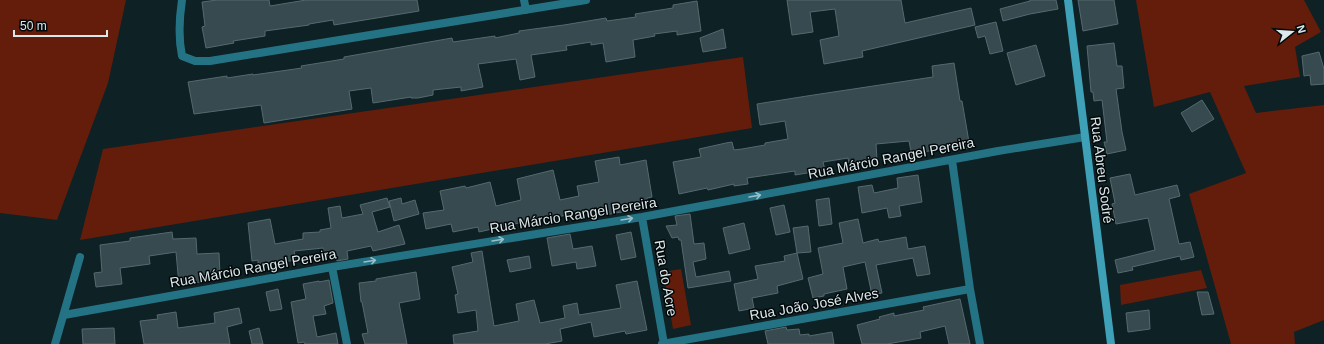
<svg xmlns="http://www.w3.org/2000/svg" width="1324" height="344" viewBox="0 0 1324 344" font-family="Arial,sans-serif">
<rect width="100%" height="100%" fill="#0e2125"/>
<!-- green -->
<path fill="#641d0b" d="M0,0H126L108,83L57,220L0,213Z
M1136,0H1304L1321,32L1295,47L1300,77L1244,86L1256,113L1324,105V320L1294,332L1295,344H1231L1189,194L1246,173L1210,92L1154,107Z
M743,57L752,128L80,240L103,149Z
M681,269L691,325L673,329L663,272Z
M1201,270L1207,288L1121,305L1120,285Z"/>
<!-- building -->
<path fill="#364a4f" stroke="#55696f" d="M217,0H269L270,6L306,0H417L419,11L334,25L333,20L309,24V25L265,31V36L233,41L234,43L206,48L202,27L205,26L202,2Z
M787,0H901L905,23L971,8L975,25L862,51L863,57L824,64L820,40L839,36L835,9L810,12L813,32L792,35Z
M1030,0H1056L1058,9L1030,14L1003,21L1000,9L1030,1Z
M1078,0H1114L1118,24L1083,31Z
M697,1L701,31L677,35V31L654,34L655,36L633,40L635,57L606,62L603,43L591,45V42L566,46L567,50L531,55L535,77L520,80L516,59L478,64L483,87L461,91V87L433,90V95L418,98H411V97L373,103L371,88L349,91L352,109L264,123L261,105L194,114L188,82L227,76V78L253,74V75L302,68L301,66L344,59V57L452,38L453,42L495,36V38L519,33V31L564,25L606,18L607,21L636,17L635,14L673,8V5Z
M996,22L1003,51L990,54L985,36L978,38L975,27Z
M723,29L726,48L703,52L700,38Z
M1114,43L1117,66H1122L1124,88L1116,89L1122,132L1126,150L1107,154L1104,142H1107L1102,100L1094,101L1093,92H1091L1087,46Z
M1036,45L1045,76L1016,85L1007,53Z
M1319,52L1324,69V84L1311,85L1310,75L1304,76L1302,56Z
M954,63L960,101H962L970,148L955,151L953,147L923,152V155L912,157L909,141L876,144L877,160L849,163L848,158L823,162L825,170L795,175V171L747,178L748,184L734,186V184L708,190L707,188L679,194L673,162L701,157L699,149L726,143L732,142L734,150L742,149L765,145V143L788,139L785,121L760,125L757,104L807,96L933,77L932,66Z
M1202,100L1214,119L1192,132L1181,113Z
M619,157L620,165L646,160L652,197L647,198V201L644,202L645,204L642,205L643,208L605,215L603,207L577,212L578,213L551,218L550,216L479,232L478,227L453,232L451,224L426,229L423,213L444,210L440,191L465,186L466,188L490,182L496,206L521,200L517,179L553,170L560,200L579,196L577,186L599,182L595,161Z
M1130,174L1135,195L1177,185L1180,196L1169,199L1179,244L1190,242L1194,257L1181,260L1180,256L1132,267L1133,270L1118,273L1115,260L1155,250L1148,218L1116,224L1112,204L1115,203L1110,178Z
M918,175L922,202L899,206L901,216L889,218L887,208L862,213L858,187L872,185L874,193L898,188L897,178Z
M387,198L390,207L372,212L378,232L399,225L405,244L373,251L371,246L347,251L348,259L337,261L335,254L324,256L323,248L294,251L296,260L283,262L258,265V260L252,261L248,223L270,219L275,244L303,239V233L320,232V230L331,228L328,208L340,206L342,218L363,214L360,205Z
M401,198L402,204L415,200L419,214L394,221L389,201Z
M829,198L832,224L819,226L816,200Z
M784,205L790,232L776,235L770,208Z
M690,214L694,244L704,243L706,259L693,262L696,277L729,271L731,281L688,288L681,240H679L678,237L672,238L666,226L677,225L675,216Z
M858,219L863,243L878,239L879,242L906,237L908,249L925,246L930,274L917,276L913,258L876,265L882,293L872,295L865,262L843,267L847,289L824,294V296L813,298L808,278L823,274L818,248L843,243L839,223Z
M744,223L750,249L729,254L723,228Z
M808,226L811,252L797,253L793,228Z
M172,232L173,239L196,238L197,254L219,253L220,274L200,275L201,282L179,285L176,252L149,256L150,264L120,268L122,284L96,287L94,273L102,272L100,245L130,241V238Z
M631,232L636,257L621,260L616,235Z
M570,234L573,249L592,246L596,266L577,269L576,262L552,266L547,238Z
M482,251L494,326L519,321L516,304L534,300L540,323L565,318L563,306L577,303L579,315L621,308L616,285L637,281L647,330L626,334L625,331L594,337L591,322L560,329L562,341L545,344H454L453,335L478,331L476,310L458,313L455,295L458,294L452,267L473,262L471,253Z
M797,253L803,279L777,286L778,293L752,298L754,308L739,311L734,284L758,279L755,266L785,261L784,256Z
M529,256L531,268L510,272L507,260Z
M416,272L420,299L399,303L407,344H365L362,334L368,333L362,302H361L359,283L376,281V279Z
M329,280L333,303L324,306L326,314L313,316L317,337L336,333L338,344H305L304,342L298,343L291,302L306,299L303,284L319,281V282Z
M278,289L282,309L270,311L266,292Z
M1197,292H1208L1214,314L1202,315Z
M960,299L970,344H949L945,326L920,332L921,338L887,344H862L857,325L880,319L879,317L894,313V316L924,310L923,307Z
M239,308L242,323L227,327L230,344H144L140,321L158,319L157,315L176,312L178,328L215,323L214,313Z
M1149,310L1150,329L1128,332L1126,313Z
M786,327L787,330L799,329L800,335L809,334V336L832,332L834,344H768L765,331Z
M114,328L115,344H83L82,329Z
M259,328L263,344H252L249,331Z"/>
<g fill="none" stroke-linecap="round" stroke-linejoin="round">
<!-- minor -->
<path stroke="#237385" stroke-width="8" d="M182,0C179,20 178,37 182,56L195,61H210L586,0
M524,0L526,10
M952,160L970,289L980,344
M642,217L664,344
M332,267L347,344
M64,315L332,267L642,217L998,151L1085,137
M55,344L80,257
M662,344L970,289"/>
<!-- secondary -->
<path stroke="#3ea1b8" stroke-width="8" d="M1068,0L1111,344"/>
</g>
<!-- one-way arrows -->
<defs><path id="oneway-shaft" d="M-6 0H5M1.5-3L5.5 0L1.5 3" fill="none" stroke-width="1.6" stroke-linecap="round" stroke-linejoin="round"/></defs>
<g stroke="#9bbec7">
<use href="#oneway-shaft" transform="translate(755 196) rotate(-10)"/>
<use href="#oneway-shaft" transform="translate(627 219) rotate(-9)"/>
<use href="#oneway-shaft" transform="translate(498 240) rotate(-9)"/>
<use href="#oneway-shaft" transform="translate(370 261) rotate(-9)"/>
</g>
<g text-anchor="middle" stroke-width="3" stroke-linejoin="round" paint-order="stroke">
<!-- street labels -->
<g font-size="14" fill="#dbe7ea" stroke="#03090b">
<text transform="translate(891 158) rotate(-11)" y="5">Rua Márcio Rangel Pereira</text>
<text transform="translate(1102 170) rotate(83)" y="5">Rua Abreu Sodré</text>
<text transform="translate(573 215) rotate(-9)" y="5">Rua Márcio Rangel Pereira</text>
<text transform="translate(253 268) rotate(-10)" y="5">Rua Márcio Rangel Pereira</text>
<text transform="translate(666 278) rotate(80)" y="5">Rua do Acre</text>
<text transform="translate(814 304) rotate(-10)" y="5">Rua João José Alves</text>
</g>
</g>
<!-- north arrow -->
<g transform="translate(1292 32) rotate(73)" stroke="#03090b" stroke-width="3" paint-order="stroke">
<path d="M0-3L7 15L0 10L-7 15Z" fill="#dbe7ea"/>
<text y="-6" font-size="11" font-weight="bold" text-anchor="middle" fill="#dbe7ea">N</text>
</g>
<!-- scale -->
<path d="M14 30v6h93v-6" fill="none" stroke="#dbe7ea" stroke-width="2"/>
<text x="20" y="30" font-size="12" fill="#dbe7ea" stroke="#03090b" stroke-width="3" paint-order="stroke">50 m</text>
</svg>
